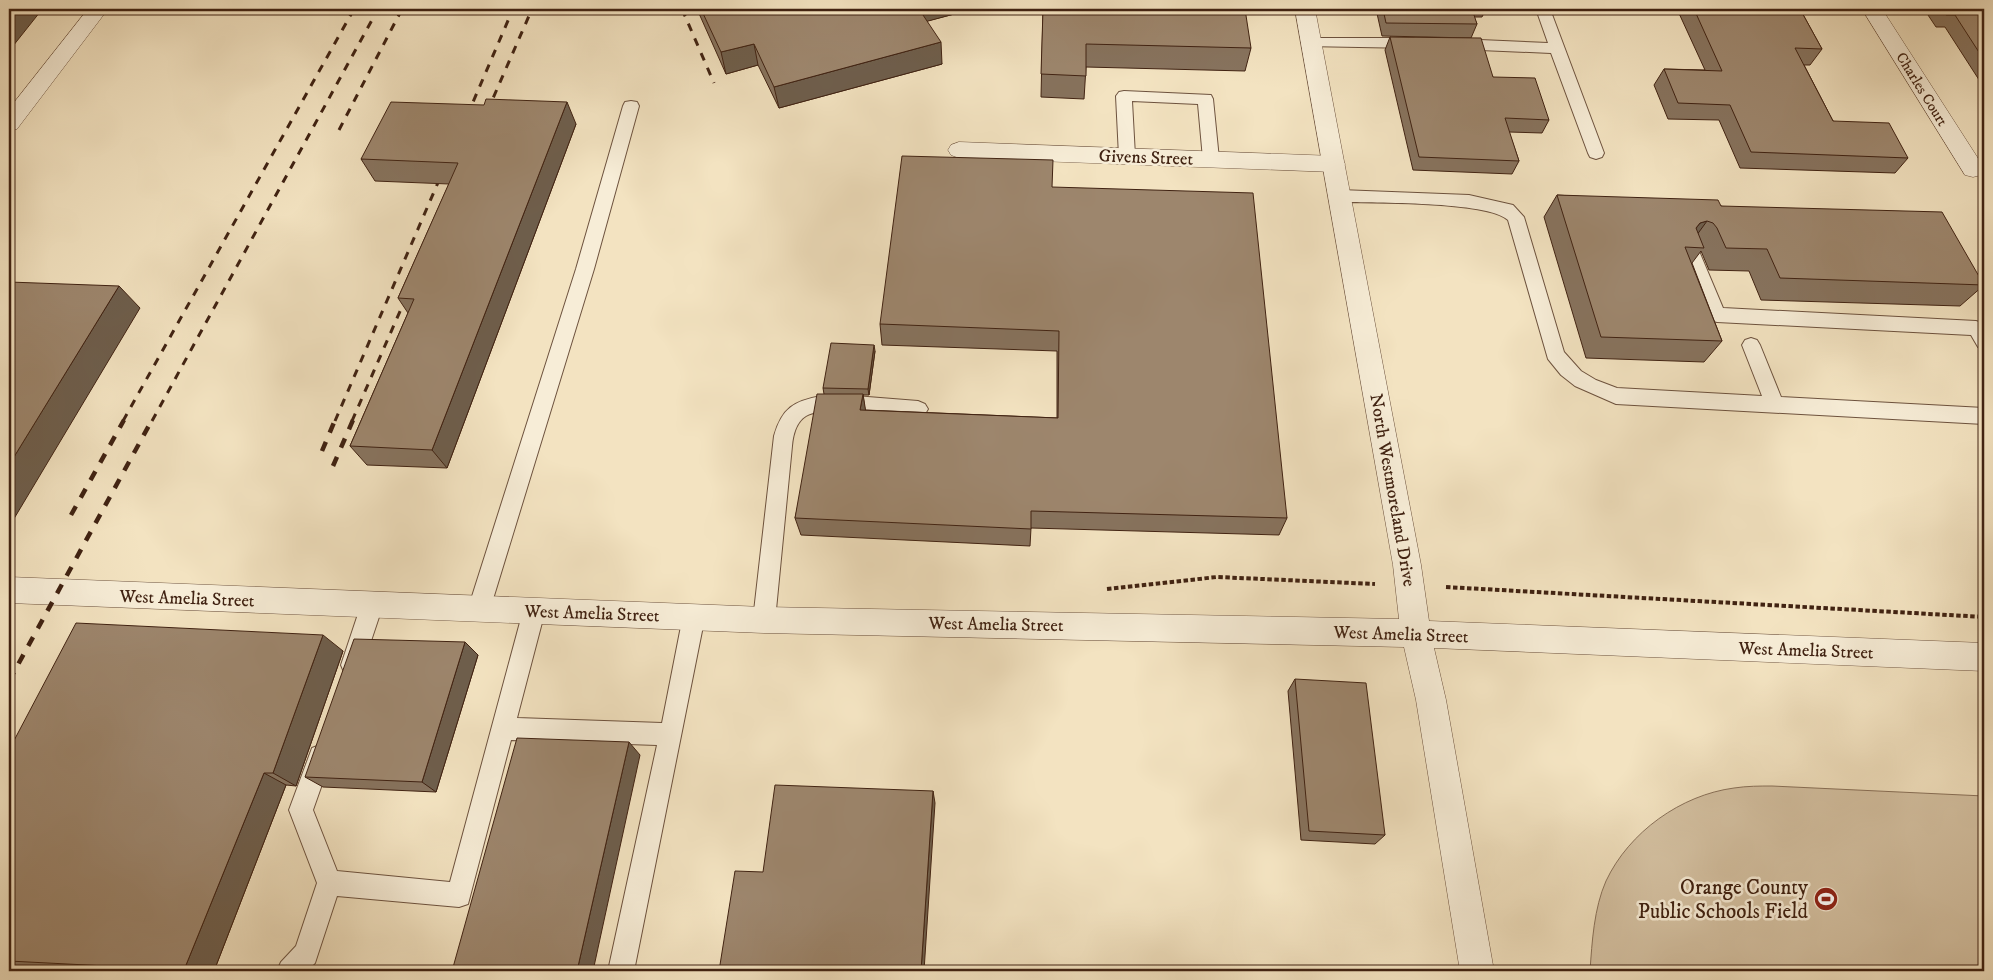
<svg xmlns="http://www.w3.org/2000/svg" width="1993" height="980" viewBox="0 0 1993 980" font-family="'IM FELL DW Pica',serif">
<rect width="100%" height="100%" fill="#f3e3c1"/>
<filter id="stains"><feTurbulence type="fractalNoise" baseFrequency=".004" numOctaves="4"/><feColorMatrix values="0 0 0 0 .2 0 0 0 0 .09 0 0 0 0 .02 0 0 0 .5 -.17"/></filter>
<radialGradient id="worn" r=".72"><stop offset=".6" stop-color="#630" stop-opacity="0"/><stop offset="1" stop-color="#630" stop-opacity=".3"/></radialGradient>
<!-- green -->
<path fill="#d5c2a3" stroke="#8a725a" d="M1772,786L1984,796V971H1590C1592,942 1594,908 1606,881C1629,832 1681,795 1734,788C1747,786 1760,786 1772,786Z"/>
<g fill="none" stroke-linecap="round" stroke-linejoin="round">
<!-- service casing -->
<g stroke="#6d523e" stroke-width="2">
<path id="service" d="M1536,9H1550L1604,153L1602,157L1596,159L1590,157L1588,153L1551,53L1457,49L1452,47L1450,44L1452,41L1457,39L1548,43Z
M1310,38H1413L1418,40L1420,43L1418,46L1413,48L1305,46L1303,43L1305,40Z
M1124,91L1211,95L1213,99L1219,159L1217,163L1211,165L1205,163L1203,159L1198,104L1132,101L1135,156L1133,160L1127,162L1121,160L1119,156L1116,96L1119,92Z
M631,101L637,102L639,106L594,269L490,609L487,616L479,619L471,616L468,609L576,269L623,106L625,102Z
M1340,190L1469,195L1513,205L1524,217L1564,352L1581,371L1596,380L1617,388L1762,396L1742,345L1745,340L1751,338L1757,340L1760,345L1781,397L1984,408V424L1616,404L1575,386L1561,375L1548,359L1508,220C1487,201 1373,203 1340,202L1334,200L1332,196L1334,192Z
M1690,245L1696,247L1699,251L1723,308L1976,321L1982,323L1984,326V349L1978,347L1971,335L1717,322L1711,320L1681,251L1684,247Z
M821,396H855L918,401L925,404L928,409L925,414L918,417C894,414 826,404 806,416C796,422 793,435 792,446L775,620L772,627L764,630L756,627L753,620L774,436C782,408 794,401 821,396Z
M372,595L380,598L383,605L363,665L360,672L352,675L344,672L341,665L361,605L364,598Z
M534,601L542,604L545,611L517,718L662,723L683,616L686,609L694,606L702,609L705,616L634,971H608L657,745L511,740L468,904L459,907L337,896L315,963L307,971H277L281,962L296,946L317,883L289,810L312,748L320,745L328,748L332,756L313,810L337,871L450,882L523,611L526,604Z"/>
</g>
<!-- minor casing -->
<g stroke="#6d523e" stroke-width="1">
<path id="minor" d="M88,9H108L17,129L9,131V109Z
M1862,9H1882L1981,163L1984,169L1981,175L1973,177L1965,175Z
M959,142L1334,156L1342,159L1345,164L1342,169L1334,172L959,158L951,155L948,150L951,145Z"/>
</g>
<!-- tertiary casing -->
<g stroke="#6d523e" stroke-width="1">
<path id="tertiary" d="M1295,9H1315L1421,565L1429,621L1984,643V671L1434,648L1446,700L1494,971H1460L1416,700L1404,647L764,633L9,603V577L764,607L1399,619L1393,565Z"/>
</g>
<!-- path -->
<path stroke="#402212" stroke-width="4" stroke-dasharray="4.5 2.5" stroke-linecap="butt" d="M1446,587L1984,617
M1107,589L1217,577L1375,584"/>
<!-- service -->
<use href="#service" fill="#f7edd7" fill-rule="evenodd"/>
<!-- minor -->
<use href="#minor" fill="#f7edd7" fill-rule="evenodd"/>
<!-- tertiary -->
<use href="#tertiary" fill="#f7edd7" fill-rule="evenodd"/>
<!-- rail-far1 -->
<path stroke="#402212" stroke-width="3" stroke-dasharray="8 8" stroke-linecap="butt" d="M682,9L714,83
M487,112L532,9
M467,116L513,9
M339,130L402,9
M123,421L354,9
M152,421L378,9
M335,421L443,171
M352,421L408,293"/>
<!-- rail -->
<path stroke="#402212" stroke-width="4.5" stroke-dasharray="10 10" stroke-linecap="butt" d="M322,451L335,420
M333,466L353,420
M71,515L124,420
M9,681L152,420"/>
</g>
<!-- wall -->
<path fill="#87735e" stroke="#402212" d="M697,9H958V13L927,21L942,64L779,108L758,65L726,74Z
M1043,9L1251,48L1245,71L1086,67L1084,99L1041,97Z
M1376,9H1486L1482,17H1474L1477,24L1471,38L1382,36Z
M1677,9H1800L1822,49L1810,65H1804L1833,121L1908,158L1895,173L1740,168L1719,120L1668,119L1654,85L1664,69L1705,70Z
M1924,9H1984V86H1983L1945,27H1936Z
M1390,37L1493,77L1549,120L1542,133L1509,132L1519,161L1512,174L1413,170L1385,50Z
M576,124L447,468L367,465L350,446L408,313L398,298L449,184L375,181L361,159Z
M1052,187L1287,518L1279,535L1031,528L1030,546L801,535L795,518L824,394L823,388L875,351L869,395H863L865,410L1057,418V351L882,345L880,324Z
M1557,195L1721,206L1984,285L1960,306L1761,300L1749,271L1709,270L1701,251L1692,263L1722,341L1704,362L1586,358L1544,217Z
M465,642L478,655L436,792L323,787L305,777Z
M343,651L296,786L286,785L214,971H96L9,967V750Z
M1295,679L1385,835L1375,844L1301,840L1288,691Z"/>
<!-- shaded-wall -->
<path fill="#6e5e4c" stroke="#402212" d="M9,9H37L40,12L9,51Z
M916,9H958V13L917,24Z
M941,42L942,64L779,108L774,87Z
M754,44L758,65L726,74L721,52Z
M567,102L576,124L447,468L432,450Z
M1707,221L1691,243L1680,250L1700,223Z
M119,286L140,308L12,522L9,520V465Z
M874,345L875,351L869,395L868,389Z
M863,394L866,413L860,410Z
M323,635L343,651L296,786L273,773Z
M465,642L478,655L436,792L422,782Z
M629,742L640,755L593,971H577Z
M264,773L286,785L214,971H189L184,970Z
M933,791L935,803L924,971H921Z"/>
<!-- building -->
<path fill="#9d866d" stroke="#402212" d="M701,9H919L941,42L774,87L754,44L721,52Z
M1043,9H1245L1251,48L1086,44V76L1041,74Z
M1383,9H1472L1477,24L1386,23Z
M1694,9H1800L1822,49L1795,48L1833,121L1889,123L1908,158L1751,152L1730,105L1678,103L1664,69L1722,71Z
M1942,9H1984V60L1955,15H1946Z
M1390,37L1481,38L1493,77L1535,78L1549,120L1505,118L1519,161L1419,157Z
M486,99L567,102L432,450L350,446L414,299L398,298L458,163L361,159L391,102L484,105Z
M902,156L1053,160L1052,187L1253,193L1287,518L1031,511V529L795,518L817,394H863L860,410L1058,418L1059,331L880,324Z
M1557,195L1718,200L1721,206L1942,212L1984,285L1780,278L1767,249L1726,248L1717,228L1713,223L1707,221L1700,223L1696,228L1704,248L1685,247L1722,341L1601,337Z
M9,282L119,286L9,465Z
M831,343L874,345L868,389L823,388Z
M76,623L323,635L273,773H264L184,970L9,961V750Z
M354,639L465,642L422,782L305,777Z
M1295,679L1366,683L1385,835L1309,831Z
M517,738L629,742L577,971H452Z
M775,785L933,791L921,971H719L735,871L763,872Z"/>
<!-- icons -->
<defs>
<g id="stadium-disc" transform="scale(1.25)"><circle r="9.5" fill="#8f2418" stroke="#f7edd7"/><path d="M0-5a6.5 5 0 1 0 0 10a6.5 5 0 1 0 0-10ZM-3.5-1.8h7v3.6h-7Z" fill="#fff"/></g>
</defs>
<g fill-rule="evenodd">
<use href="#stadium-disc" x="1826" y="899"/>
</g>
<g text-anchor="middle" stroke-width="5" stroke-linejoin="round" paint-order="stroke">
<!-- far-street labels -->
<g font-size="15" fill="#402212" stroke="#f7edd7">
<text transform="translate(1922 89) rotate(58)" y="5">Charles Court</text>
</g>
<!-- street labels -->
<g font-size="18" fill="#402212" stroke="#f7edd7">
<text transform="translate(1146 157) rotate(2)" y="6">Givens Street</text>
<text transform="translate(1393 490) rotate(80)" y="6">North Westmoreland Drive</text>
<text transform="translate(187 598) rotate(2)" y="6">West Amelia Street</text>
<text transform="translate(592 613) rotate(2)" y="6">West Amelia Street</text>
<text transform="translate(996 624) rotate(1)" y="6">West Amelia Street</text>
<text transform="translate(1401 634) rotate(2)" y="6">West Amelia Street</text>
<text transform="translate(1806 650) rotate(2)" y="6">West Amelia Street</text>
</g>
<!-- near-poi labels -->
<g font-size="21" fill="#402212" stroke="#f7edd7" text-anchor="end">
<text x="1808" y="894">Orange County<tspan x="1808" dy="24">Public Schools Field</tspan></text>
</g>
</g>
<!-- margin -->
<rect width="1993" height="980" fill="none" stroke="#f3e3c1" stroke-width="30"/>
<rect x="10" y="10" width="1973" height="960" fill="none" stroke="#402212" stroke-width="2.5"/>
<rect x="15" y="15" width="1963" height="950" fill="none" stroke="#402212"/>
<rect width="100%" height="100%" filter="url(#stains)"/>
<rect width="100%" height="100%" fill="url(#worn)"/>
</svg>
